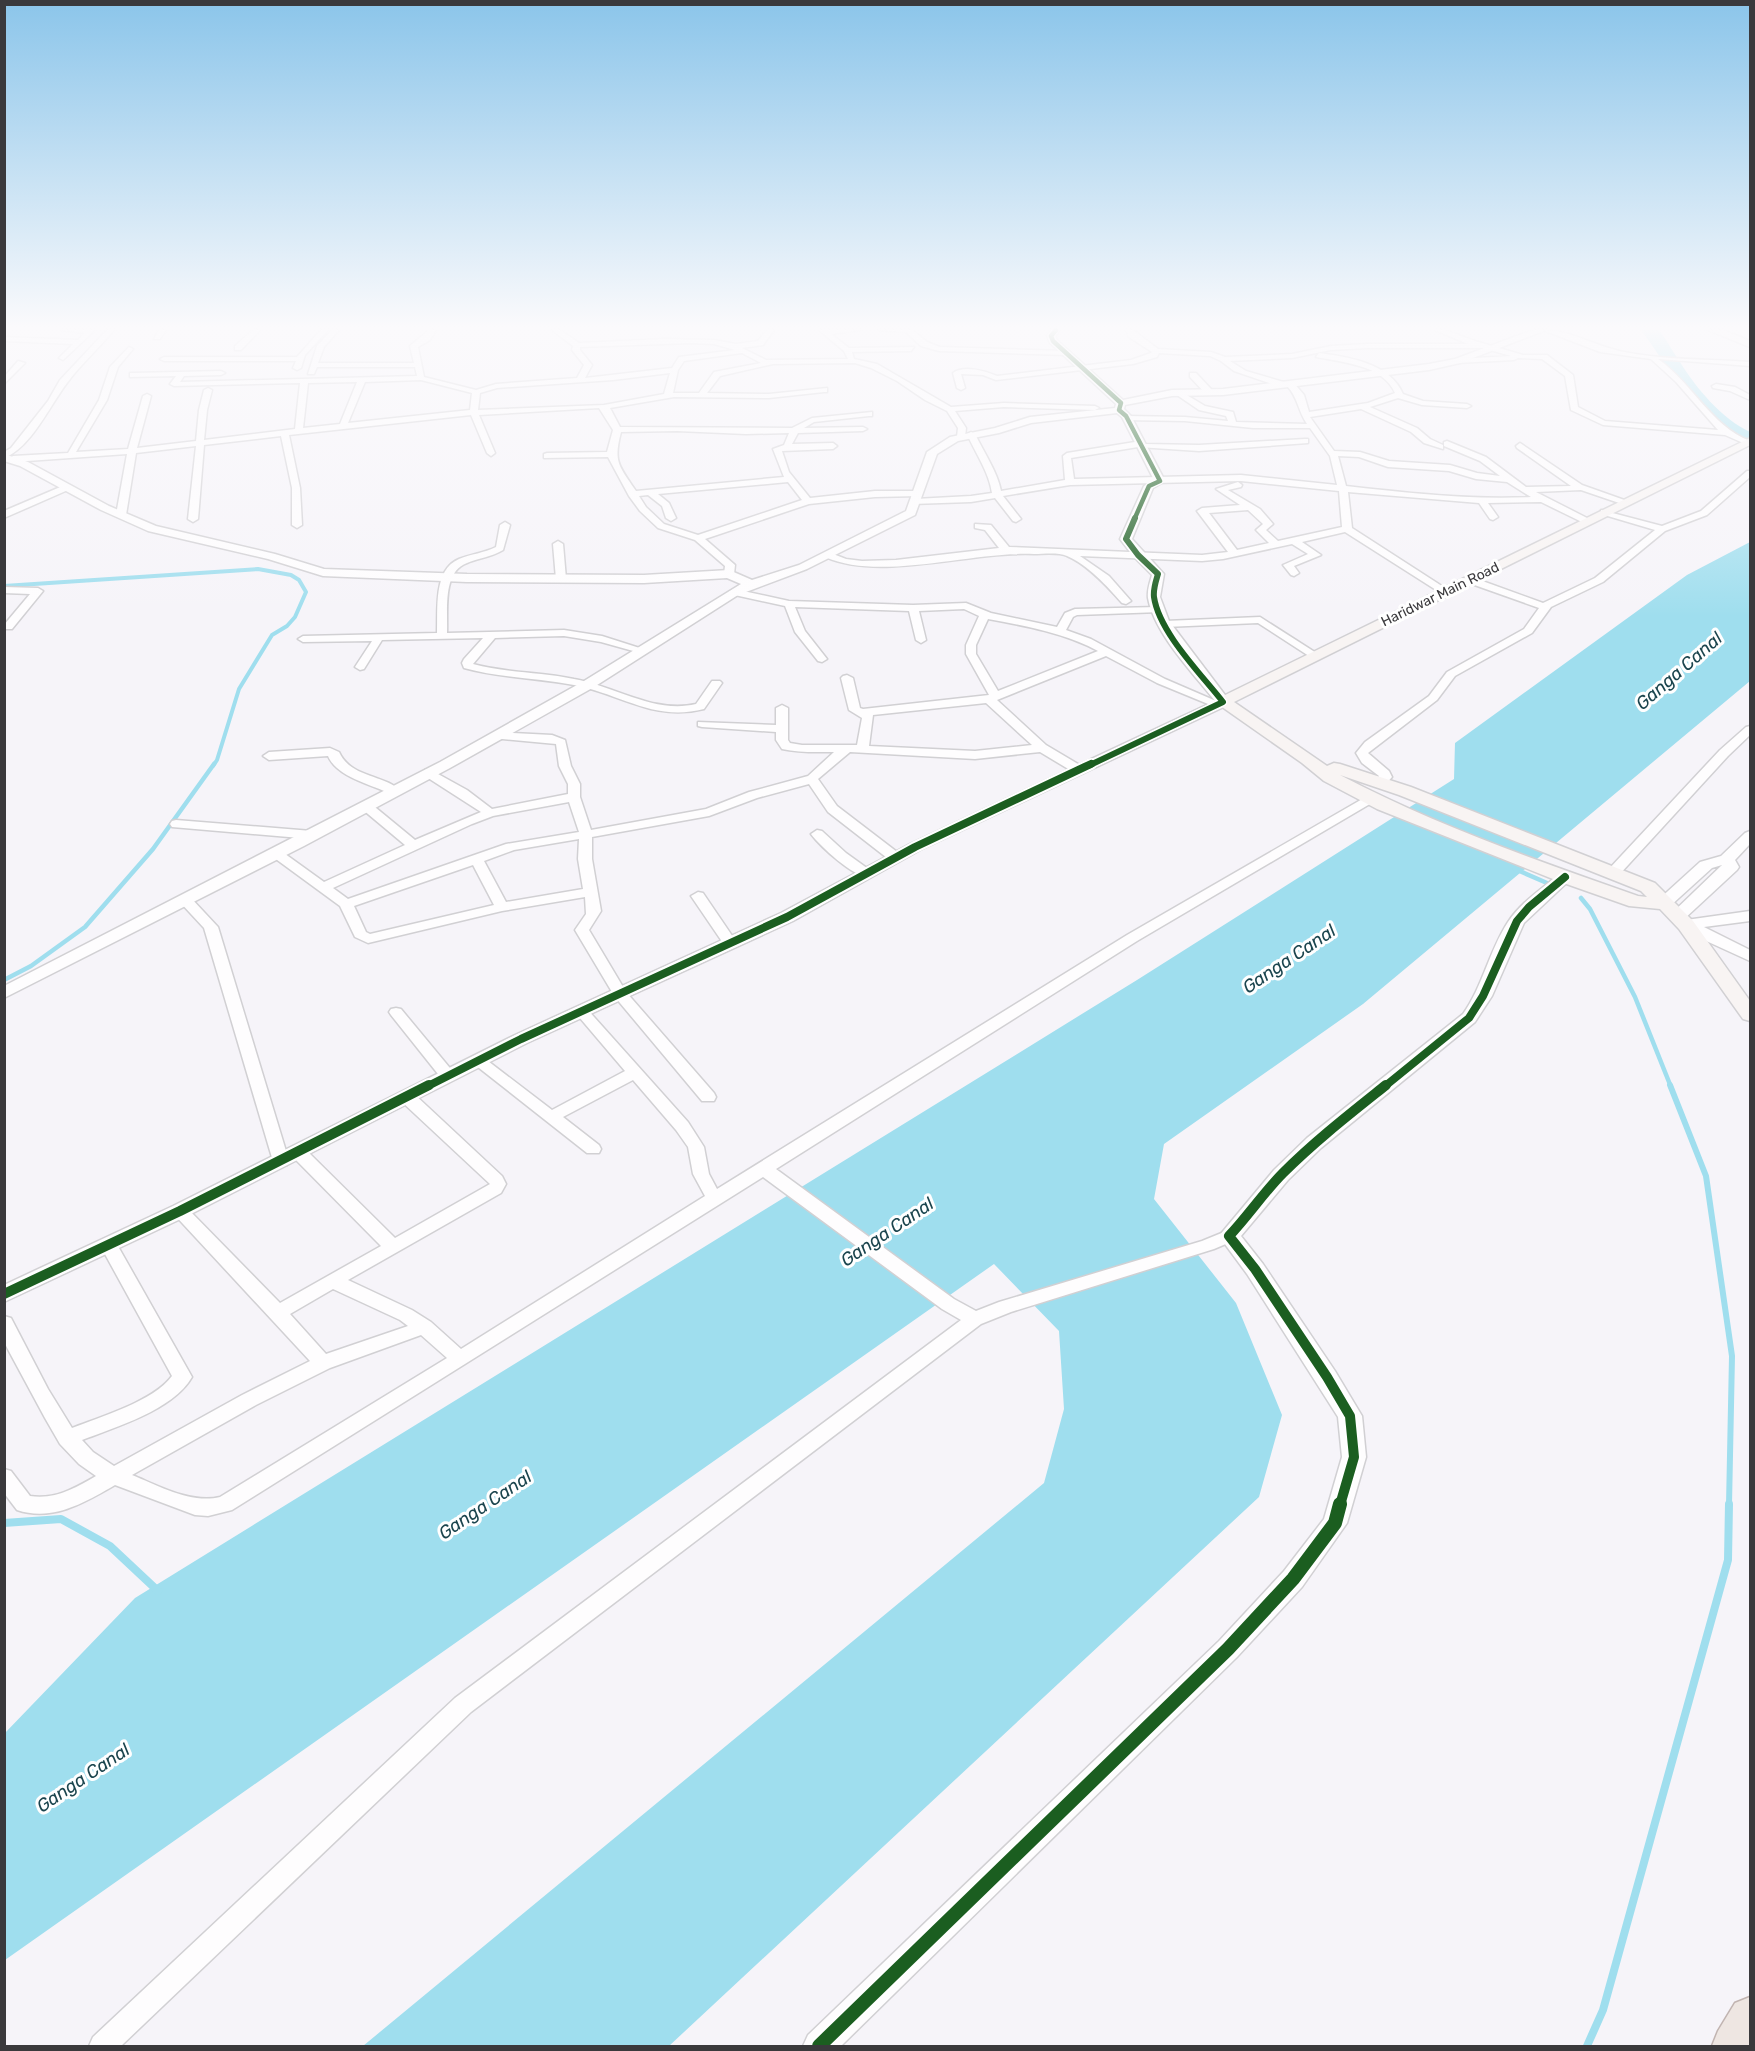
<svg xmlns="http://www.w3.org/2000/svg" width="1755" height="2051" viewBox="0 0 1755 2051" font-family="Rubik,sans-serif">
<rect width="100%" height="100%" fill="#f6f4f9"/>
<!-- water -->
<path fill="#9fdeee" d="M1750,542V681L1363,1004L1164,1144L1154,1199L1236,1303L1282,1415L1259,1497L669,2046H363L1044,1483L1064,1409L1059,1331L994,1264L5,1960L4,1734L135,1598L1137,980L1454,779L1455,743L1687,575Z"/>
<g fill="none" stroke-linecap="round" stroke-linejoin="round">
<!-- stream-far3 -->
<path stroke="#9fdeee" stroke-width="4" d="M4,586L258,569L291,575L299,580L306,592L295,617L287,626L272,635L239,689L217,760L213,766"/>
<!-- stream-far2 -->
<path stroke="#9fdeee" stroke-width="4.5" d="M1515,869L1547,883
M1581,898L1590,909L1635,997L1671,1087
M4,980L31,966L85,927L153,849L214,764"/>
<!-- stream-far1 -->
<path stroke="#9fdeee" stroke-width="6" d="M1670,1085L1706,1176L1732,1356L1729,1505"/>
<!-- stream -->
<path stroke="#9fdeee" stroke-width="8" d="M4,1523L61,1519L110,1546L158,1591
M1587,2046L1603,2010L1728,1560L1729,1504"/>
<!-- river -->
<path fill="#9fdeee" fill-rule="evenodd" d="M1641,330H1659C1667,340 1672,351 1680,362C1696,388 1722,419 1750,432V444C1703,435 1668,365 1641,330Z"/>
<!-- minor casing -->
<g stroke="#d1d0d3" stroke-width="3">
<path id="minor" d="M62,330H95L63,360L59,358L73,344L4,341V337L78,340L85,333Z
M107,330H114C99,348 81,364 67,383C50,405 31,448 4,458V452L11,448L48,401L60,380Z
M159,330H166L160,339H154Z
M253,330H260L241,350H235V346Z
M321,330H328L305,355L301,368L297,370L293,368L296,361H164L160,359L164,357H297Z
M332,330H339L324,347L318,363H414L410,346L429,330H436L430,340L418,347L424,377L476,390L496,384L577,378L584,365L572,350L573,346L552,330H560L579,343L665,339L714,340L736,344L758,341L767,330H774L763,345L742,348L766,360L848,359L844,351L819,330H860L831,334L849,348L914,347L911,351L852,352L854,359L877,364L951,407L1004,403L1095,406L1099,408L1095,410L1004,407L955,411L966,428L965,437L961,439L957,437L958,428L947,411L925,400L897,381L871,368L855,363L773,364L720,376L707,393L769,394L827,388V392H824L769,398L674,397L610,408L620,427L792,428L812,418L872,412V416H869L814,422L804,428L863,427L867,429L863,431L798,433L792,444L833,443L837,446L833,449L782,451L789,472L810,498L875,491H916L920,494L919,496L875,497L809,504L705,539L735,565L734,574L729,577L724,574L725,566L695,540L658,528L640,511L629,496L608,457L544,458V454L547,453L607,452L613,430L599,408L479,415L495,453L491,456L487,453L471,415L289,435L300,488L302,525L297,528L292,525V488L281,436L204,445L198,519L193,522L188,519L196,446L136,453L126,515L121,518L116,515L127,454L13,462L9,459L13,456L68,453L99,400L110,367L129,347L133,349L118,367L107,400L76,452L128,449L143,396L147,394L151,396L137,448L196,441L199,410L204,390L208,388L212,390L207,410L204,440L295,429L300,383L174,386L170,384L176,376L130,377V373H133L221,371L225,373L221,375L184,376L180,382L417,376L415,367H317L314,374H308L317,346ZM691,343L714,344L735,350L679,357L672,368L585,378L592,365L580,350V347ZM742,353L761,363L714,372L699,393H673L678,370L684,361ZM670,373L664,394L604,405L478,410L480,393L497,388L613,380ZM421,380L472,393L470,410L348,423L365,382ZM357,382L340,424L303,428L308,383ZM677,431L746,434L789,433L784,445L773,449L784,477L636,491C619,466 613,462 621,432ZM788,482L802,500L698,535L664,524L646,507L639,496L648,495L662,506L666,518L671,521L676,518L669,503L658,494Z
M878,330H912L927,342L940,347L1066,351L1070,353L1066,355L939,351L921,346L906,332Z
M1126,330H1133L1158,349L1211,352L1225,357L1292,354L1331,346L1367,344H1468L1435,330H1445L1475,341L1523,355H1547L1573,375L1578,407L1605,421L1718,430L1676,382L1651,359L1600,352L1543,330C1570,330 1597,347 1624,352C1663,360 1709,359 1750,362V366L1658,359C1693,384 1710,425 1750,441V446L1725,435L1603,425L1571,410L1565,376L1542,359L1518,358L1514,360L1457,363L1453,361L1457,359L1511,356L1483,348H1367L1331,350L1292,358L1230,361L1246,371L1287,383L1293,382L1304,395L1309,412L1368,403L1395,393C1383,365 1342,362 1316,357L1319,353C1348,357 1390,363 1403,394L1423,401L1467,404L1471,406L1467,408L1422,405L1398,398L1370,407L1417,428L1430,439L1443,445V449L1424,443L1411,432L1361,409L1310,417L1334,451L1360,452L1389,461L1450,465L1477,473L1500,476L1480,461L1444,446V442L1447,441L1486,457L1526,487L1571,486L1517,448L1516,446L1520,443L1582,485L1630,502L1625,505L1581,490L1536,492L1589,519V523L1586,524L1541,502L1488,503L1498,517L1493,520L1490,519L1479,503L1348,492L1352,528L1448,590L1449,592L1444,595L1345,532L1302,542L1321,555L1294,566L1299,573L1294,576L1291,575L1283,565L1308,554L1292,544L1223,559L1202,561L1080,556L1109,576L1131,601L1126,604L1122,603C1108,587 1087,564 1067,556C1058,552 1044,554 1034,554C971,551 881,582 825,557L823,555L828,552L846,559L862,561L896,560L999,548L985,530L975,528V524L991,525L1009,547L1202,555L1228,552L1197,511L1202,508L1240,505L1216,489L1238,482L1242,485L1241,487L1228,490L1260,509L1273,524L1266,530L1278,541L1342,527L1339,491L1241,481L1070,485L1003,496L1021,519L1016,522L1013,521L995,498L971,502L912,504V500L915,499L971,496L992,493C989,472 976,454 967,434L971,432L975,434C984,453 997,471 1001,491L1065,480L1063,456L1067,453L1141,441L1145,444L1199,445L1305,439H1308V443L1199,451L1138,447L1071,458L1074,479L1241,475L1337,485L1330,456L1310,428H1253L1185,421L1124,420L1123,418L1127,416L1185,417L1228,421L1226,416L1199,410L1177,395V391H1180L1205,406L1233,412L1236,422L1307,424C1298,411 1298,397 1287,386L1281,387L1234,371L1221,361L1210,356L1159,353L1157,357L1133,364L996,380L983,375L961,374L965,388L961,390L957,388L953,373C964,365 985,371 997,376L1131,360L1151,353L1152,352L1129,337ZM1338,456L1359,457L1388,467L1449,471L1476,479L1507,482L1531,497C1470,500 1408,493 1346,486ZM1248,510L1263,524L1256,530L1269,543L1237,550L1209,513Z
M18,361L25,363L4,384V377Z
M1190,373H1196L1212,390V394H1206L1190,377Z
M1716,384L1735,387L1750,395V400L1730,391L1713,388L1712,386Z
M1747,471H1750V477L1707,515L1665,531L1603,582L1551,607L1532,633L1455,676L1437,700L1368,753L1389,771L1392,777L1384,786H1376L1374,783L1379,776L1362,763L1356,753L1365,742L1429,696L1447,672L1524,629L1539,608L1466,582V578H1474L1543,603L1595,578L1655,530L1601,514V510L1662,526L1701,511Z
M65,485L69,488L68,490L4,518V511Z
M505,522L510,525L503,550C492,557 479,558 467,563C442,572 448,611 447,633L564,630L602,636L649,651L644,654L601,642L564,636L495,638L473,664C506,673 541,672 574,679C615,686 654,714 696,704L712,681H720L722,683L704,709C654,722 621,694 574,685C537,678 500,678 464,668L462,663L464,659L483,638L382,640L364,669L360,670L355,667L372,641L303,642L298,639L303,636L437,633C438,609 433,570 459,559C471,554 484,553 496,547L500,525Z
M558,541L563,544L566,579L561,582L556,579L553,544Z
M4,587L38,588L43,591L12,629H4V625L30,594L4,593Z
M734,589L789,601L913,605L966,603L991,613L1057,627L1065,613L1075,609L1157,607L1161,608V612L1077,615L1073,617L1066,630L1091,639L1165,679L1223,704L1221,706H1213L1157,683L1106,656L997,700L1046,745L1083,767V773H1075L1040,752L975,759L850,752L818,779L837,806L901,855L903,858L896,862L891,861L828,812L809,784L757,798L709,816L592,837V859L601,911L589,930L626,992L714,1093L716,1097L714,1101H702L615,997L575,930L586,914L585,897L502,911L368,943L355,937L340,906L269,854L276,850L281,851L324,882L405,845L362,809L360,806L362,803H370L415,840L481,812L425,776V770L429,769L467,790L492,809L568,794V784L559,766L556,744L492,738L490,736L496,732L552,735L565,740L571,766L580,784V797L591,830L706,809L749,792L808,776L834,752C816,752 799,753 782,749L776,740V732L702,727L698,726V722L776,725V708L782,705L788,708V740L790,743L802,745H857L862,718L849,710L841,678L843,676L847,675L853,678L860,708L863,709L989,695L966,654V645L979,616L964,609L919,611L926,640L921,643L916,640L909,611L795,607L805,631L827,659L822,662L818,661L795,632L785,606L730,594L729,592ZM988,619C1026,626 1064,633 1098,651L998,691L976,654V645ZM986,703L1032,745L975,751L869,746L873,715ZM569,802L579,832L506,844L348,899L333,888L472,824L493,816ZM579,839L578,859L583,889L506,902L484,861L514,850ZM473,865L494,905L370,934L366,932L354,906Z
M1260,617L1321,656L1316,659L1312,658L1258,623L1165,627L1160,624L1165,621Z
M1750,726V735L1728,756L1618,876H1608L1606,873L1608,870L1720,750L1746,727Z
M330,748L339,752C351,778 383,774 401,791L395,795L391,794C370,784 337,777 328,756L269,760L263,756L269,752Z
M1371,794L1375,795L1377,798L1375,801L1137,941L776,1169L954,1299L976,1311L999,1302L1202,1241L1229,1230L1235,1232L1238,1236L1235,1240L1214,1249L1011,1312L981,1324L471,1712L121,2046H89L93,2037L455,1698L961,1320L942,1309L763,1177L232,1510L208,1516L195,1515L115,1485C84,1503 52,1522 17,1510L4,1493V1469L11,1471L30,1496C55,1500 75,1488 96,1476L79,1464L60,1444L45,1418L4,1342V1316L11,1318L48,1389L72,1428C100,1417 154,1401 172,1376L100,1245L103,1241L109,1239L115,1241L192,1377C173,1410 116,1427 82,1440L93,1452L114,1466L242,1395L310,1361L171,1211L174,1207H186L280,1303L381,1246L292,1156L290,1152L292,1148H304L395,1238L490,1184L401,1101L399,1097L401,1093H413L502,1176L506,1184L501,1193L348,1280L412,1310L431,1322L461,1349L705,1196L693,1174L688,1147L676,1130L633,1080L563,1117L599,1145L601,1149L599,1153H587L474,1064L471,1061L474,1058H484L552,1110L625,1071L574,1011L581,1007L586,1008L688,1122L704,1147L709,1174L717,1189L1127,935ZM333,1289L400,1320L408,1326L326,1354L290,1314ZM421,1335L447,1358L220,1497C191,1504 159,1486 132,1475L256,1405L330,1368Z
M176,820L312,831L318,835L312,839L172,827L170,824L172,821Z
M817,830L822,831L846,853L871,871L873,874L871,877C856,880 820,846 811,834Z
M698,892L703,893L737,943L735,946L730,947L723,943L691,896Z
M185,896L190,897L218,927L289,1161L287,1165H275L273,1161L204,928L178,900Z
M396,1008L401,1009L454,1073L456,1076L454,1079H442L391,1015L389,1012L391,1009Z"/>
</g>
<!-- tertiary casing -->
<g stroke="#d1d0d3" stroke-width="3">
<path id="tertiary" d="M1051,330H1060L1055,336L1057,340L1123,400L1172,390L1223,389L1429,364L1455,359L1533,330H1546L1460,363L1429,370L1223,395L1172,396L1125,405L1124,409L1131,416L1165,481L1153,488L1132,539L1164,574L1160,597L1169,621L1228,699L1230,702L1228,705L920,850L793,921L527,1043L187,1216L4,1302V1285L173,1206L515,1035L781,913L910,844L1215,701C1193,673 1154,633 1148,598C1147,590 1150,582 1152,575L1134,557L1120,539L1144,486L1154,480L1122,417L1117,413L1031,423L999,433L958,441L937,454L915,515L807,569L738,595L594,687L450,768L304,846L4,998V986L440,762L584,681L741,584L727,578L644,583L467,582L323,576L268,559L148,531L101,510L20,466L4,461V454L28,462L109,506L156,526L275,554L324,569L467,574L644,575L729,570L752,580L799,565L906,511L927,452L950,437L995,428L1030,417L1115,408L1116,404L1050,343L1047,336Z
M1750,831V844L1735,860L1739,867L1737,870L1683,920L1677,921L1669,916L1722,865L1712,868L1669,907H1657L1655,904L1657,901L1700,862L1721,856L1745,833Z
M1565,872L1573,877L1524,923L1492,996L1475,1022L1321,1148L1288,1180L1241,1236L1263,1264L1335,1371L1362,1416L1366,1457L1347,1523L1302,1587L1237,1657L841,2046H803L808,2035L1219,1641L1284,1571L1324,1519L1342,1457L1338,1417L1247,1274L1219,1236L1274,1170L1307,1138L1463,1014C1483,986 1489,951 1508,922C1521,902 1542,889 1559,874Z
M1750,911V921L1704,927L1750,950V961L1680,929L1678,925L1686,920Z"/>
</g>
<!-- secondary casing -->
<g stroke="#d1d0d3" stroke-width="3">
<path id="secondary" d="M1708,330H1723L1750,341V347Z
M1750,438V445L1234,702L1327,766L1334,763L1340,764L1411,787L1655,883L1693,921L1750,1001V1021L1743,1019L1679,929L1660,909L1629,906L1558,881L1377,809L1324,781L1302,763L1215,702L1217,699ZM1340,775L1399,795L1641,891L1647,897L1638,896C1538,861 1435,825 1340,775Z"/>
</g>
<!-- trunk casing -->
<g stroke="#c1b4b1" stroke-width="3">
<path id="trunk" d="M1750,1997V2046H1712L1718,2031L1735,2003Z"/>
</g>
<!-- minor -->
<use href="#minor" fill="#fefdfe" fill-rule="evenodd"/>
<!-- tertiary -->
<use href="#tertiary" fill="#fefdfe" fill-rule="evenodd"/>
<!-- secondary -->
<use href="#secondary" fill="#f8f4f3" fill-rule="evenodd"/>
<!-- trunk -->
<use href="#trunk" fill="#eee6e2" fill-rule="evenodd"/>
<!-- cycleway-far4 casing -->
<g stroke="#fff" stroke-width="7">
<path id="cycleway-far4" d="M1056,330L1051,336L1053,341L1121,403L1119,410L1126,416L1160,481L1149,486L1134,520"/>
</g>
<!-- cycleway-far3 casing -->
<g stroke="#fff" stroke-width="9">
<path id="cycleway-far3" d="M1088,766L1223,702C1201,674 1159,632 1154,597C1153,589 1156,581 1158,574L1138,555L1126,539L1135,518"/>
</g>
<!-- cycleway-far2 casing -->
<g stroke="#fff" stroke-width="12">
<path id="cycleway-far2" d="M426,1087L521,1039L787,917L915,847L1091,764
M1384,1087L1469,1018L1483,996L1517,921L1529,907L1565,877"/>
</g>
<!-- cycleway-far1 casing -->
<g stroke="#fff" stroke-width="14">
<path id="cycleway-far1" d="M4,1294L180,1211L429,1085
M1340,1505L1354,1457L1350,1416L1327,1377L1255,1269L1229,1236C1248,1216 1264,1192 1283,1173C1315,1141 1351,1113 1386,1085"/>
</g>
<!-- cycleway casing -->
<g stroke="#fff" stroke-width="18">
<path id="cycleway" d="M819,2046L1228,1649L1293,1579L1335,1523L1340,1504"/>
</g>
<!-- cycleway-far4 -->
<use href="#cycleway-far4" stroke="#1b5e20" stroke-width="4.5"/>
<!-- cycleway-far3 -->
<use href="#cycleway-far3" stroke="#1b5e20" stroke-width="6"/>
<!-- cycleway-far2 -->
<use href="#cycleway-far2" stroke="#1b5e20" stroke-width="8"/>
<!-- cycleway-far1 -->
<use href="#cycleway-far1" stroke="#1b5e20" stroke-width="10"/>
<!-- cycleway -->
<use href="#cycleway" stroke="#1b5e20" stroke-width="14"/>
</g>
<!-- sky -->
<linearGradient id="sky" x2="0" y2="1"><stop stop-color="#8bc5ea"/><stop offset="0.53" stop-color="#fbfafc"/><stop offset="1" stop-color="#fbfafc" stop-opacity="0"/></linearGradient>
<rect width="1755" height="617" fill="url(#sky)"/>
<g text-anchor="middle" stroke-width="6" stroke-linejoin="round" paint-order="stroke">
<!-- far-street labels -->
<g font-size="14" fill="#3a393c" stroke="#fff">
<text transform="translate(1440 594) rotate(-26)" y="5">Haridwar Main Road</text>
</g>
<!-- water labels -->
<g font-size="18" font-style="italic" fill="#1b454e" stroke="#fff">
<text transform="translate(1679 671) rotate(-41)" y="6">Ganga Canal</text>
<text transform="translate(1289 959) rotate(-34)" y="6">Ganga Canal</text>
<text transform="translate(887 1232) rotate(-34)" y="6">Ganga Canal</text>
<text transform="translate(485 1505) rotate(-34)" y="6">Ganga Canal</text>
<text transform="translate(83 1778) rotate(-34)" y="6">Ganga Canal</text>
</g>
</g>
<!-- border -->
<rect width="1755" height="2051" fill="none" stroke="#3a393c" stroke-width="12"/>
</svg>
